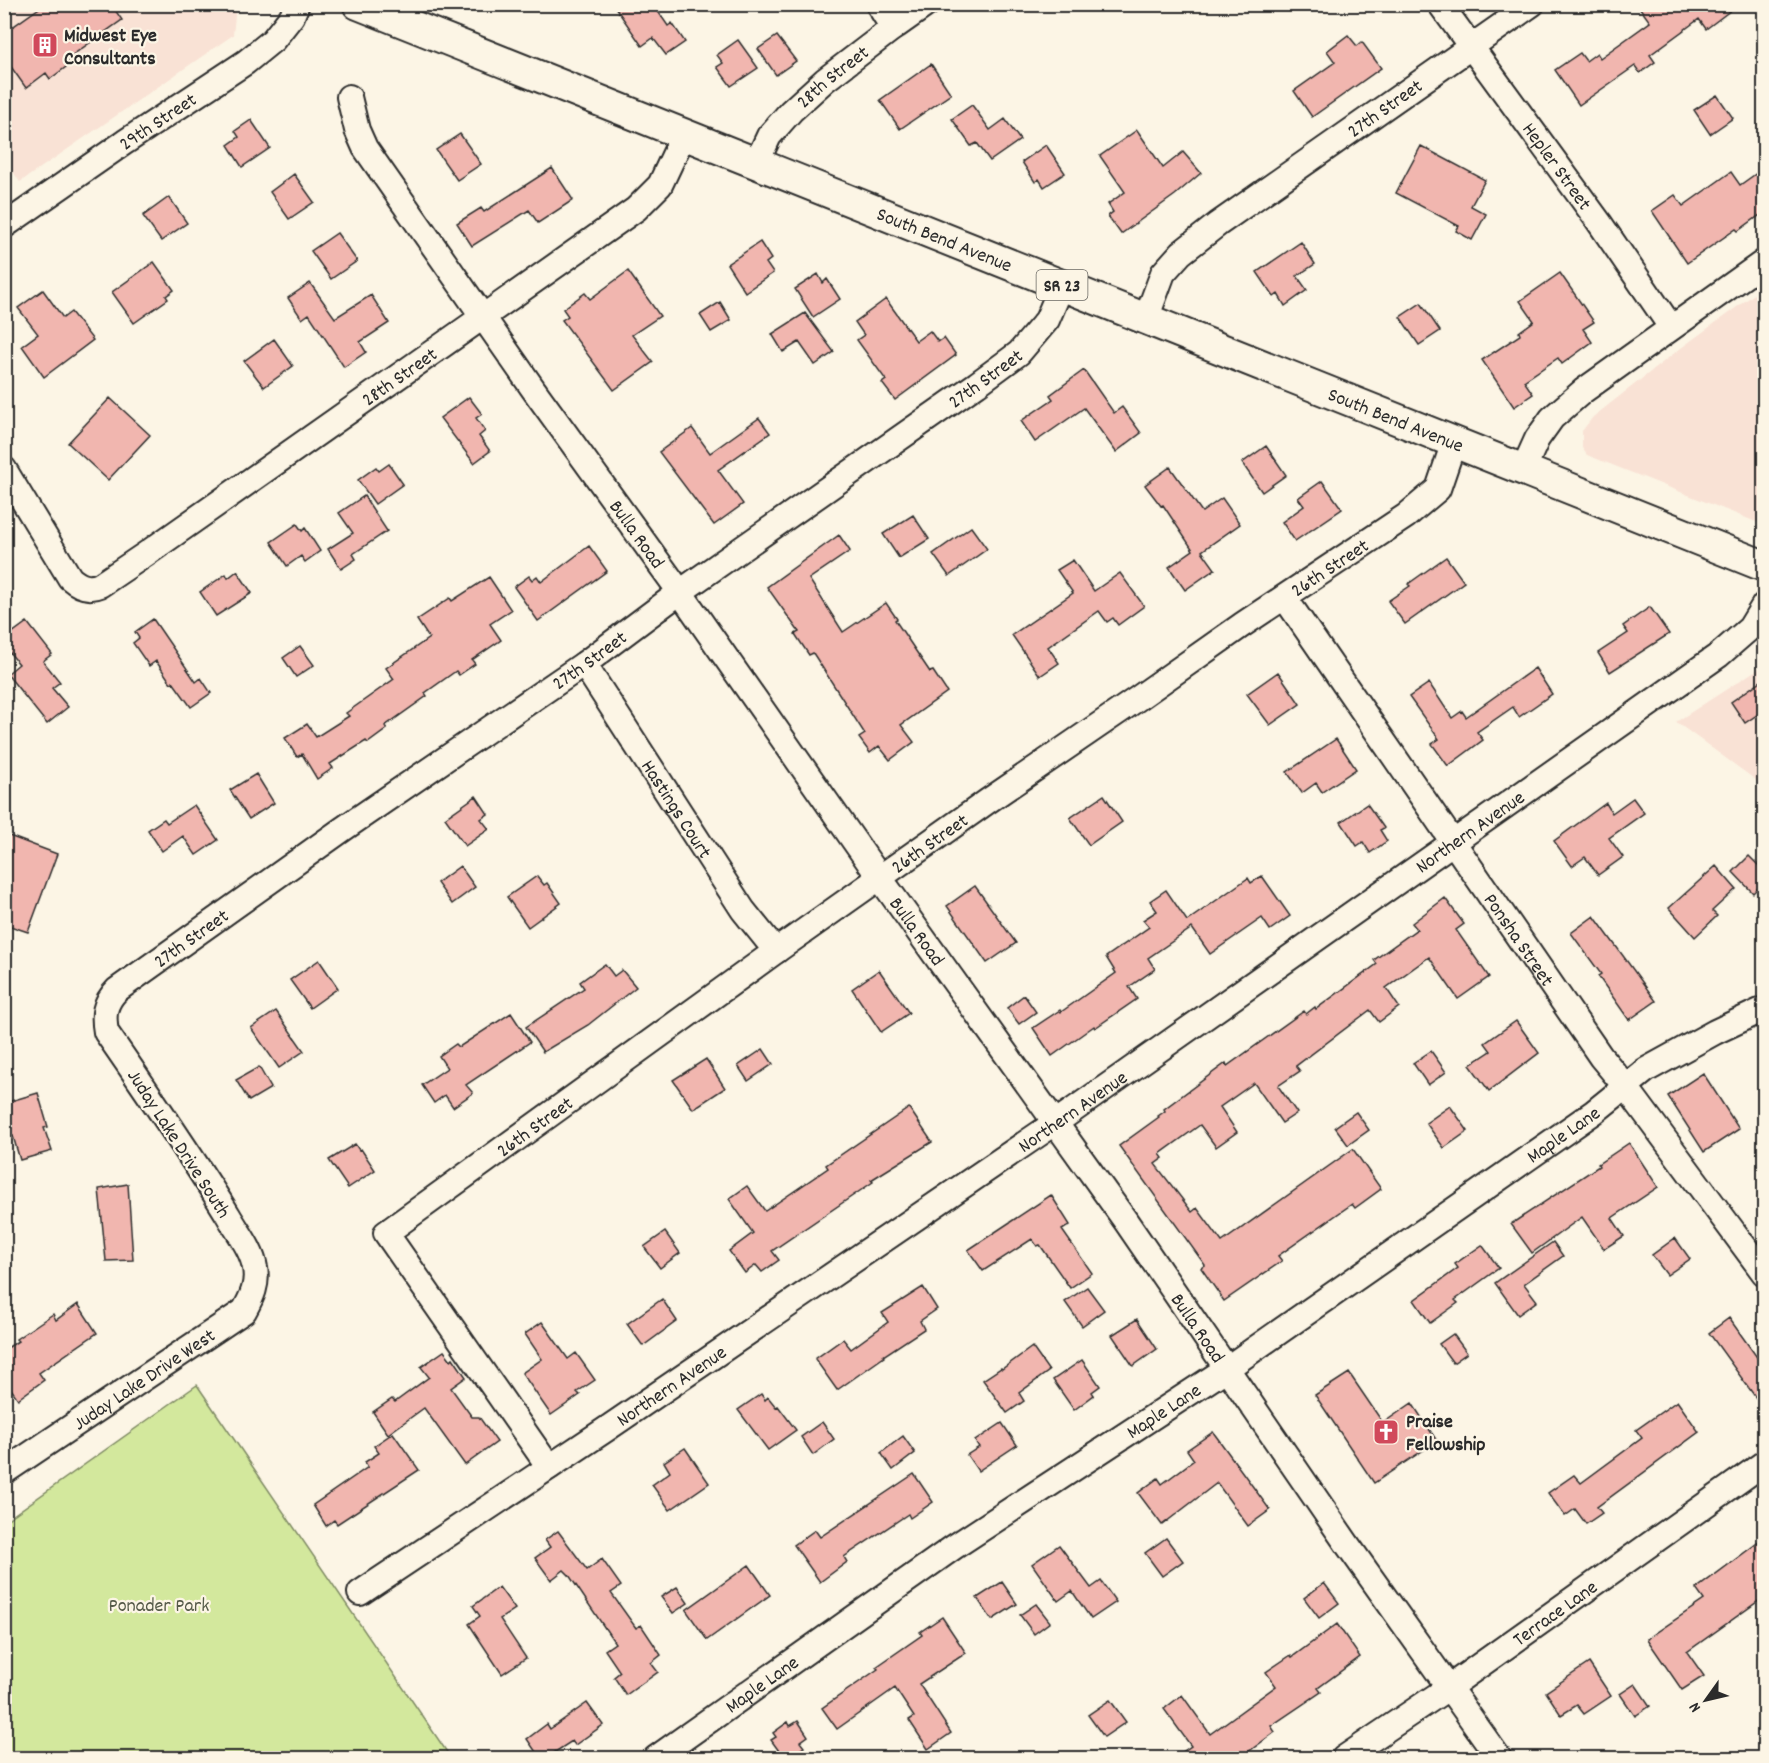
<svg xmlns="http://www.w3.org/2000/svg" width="1769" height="1763" viewBox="0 0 1769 1763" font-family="Dekko,sans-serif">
<rect width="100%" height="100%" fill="#fcf5e5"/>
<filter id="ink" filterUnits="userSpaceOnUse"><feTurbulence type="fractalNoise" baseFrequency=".0167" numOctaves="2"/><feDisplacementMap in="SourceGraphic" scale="12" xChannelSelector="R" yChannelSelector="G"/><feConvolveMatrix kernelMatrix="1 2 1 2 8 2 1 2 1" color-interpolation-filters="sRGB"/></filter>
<g filter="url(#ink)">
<!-- built -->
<path fill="#f9e2d5" d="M231,4L236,6L233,35L20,182L5,160L4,5Z
M1764,287V525L1587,455L1582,448V431L1593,417L1677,351Z
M1764,665V786L1676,722Z"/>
<!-- green -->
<path fill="#d3e89d" stroke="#7f8a64" stroke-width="1.5" d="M197,1385L451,1758H5V1521Z"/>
<!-- building -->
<path fill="#f1b6af" stroke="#2b2b2b" stroke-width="1.5" d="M45,4H111L122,20L67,59L70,64L50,79L46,73L26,88L4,57V33Z
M613,4H653L668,26L672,23L685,42L666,55L653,38L642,46Z
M1637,4H1739L1706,29L1699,19L1650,55L1655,62L1640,73L1635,66L1579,105L1555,70L1580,53L1586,61L1597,53L1600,58L1650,22Z
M1348,35L1357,46L1362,42L1381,68L1312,117L1294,91L1335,62L1327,51Z
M777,36L796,61L776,75L758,49Z
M738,40L758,68L731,86L717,67L723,63L717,55Z
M931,64L951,94L900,129L880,100Z
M1717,95L1733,118L1710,134L1694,110Z
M972,105L990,130L1005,119L1020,140L990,161L977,143L971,146L952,119Z
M251,120L270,148L242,167L228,145L239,137L235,131Z
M1137,130L1163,168L1183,152L1201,173L1175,195L1121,234L1108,216L1113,212L1108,204L1125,192L1100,156Z
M460,134L481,164L457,180L436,150Z
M1046,145L1065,173L1044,187L1039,179L1035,182L1022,162Z
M1421,146L1485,180L1471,206L1486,214L1472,240L1456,231L1459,226L1396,193Z
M552,168L573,200L538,223L529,210L472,246L457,223L481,208L484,212Z
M1764,168V212L1738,231L1736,229L1687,263L1652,211L1675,195L1683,206L1731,172L1740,185Z
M294,174L314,202L289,219L270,192Z
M169,197L187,223L161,241L143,216Z
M337,233L357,261L331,279L311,251Z
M760,242L771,259L766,263L773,273L745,292L727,264Z
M1301,242L1315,264L1297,276L1307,290L1285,306L1278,294L1274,297L1257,272Z
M154,262L174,290L166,296L168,299L134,323L112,292Z
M628,271L660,316L632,335L653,362L614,390L562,320L568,316L563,309L585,293L590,299Z
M1560,273L1594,322L1583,329L1592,342L1562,364L1558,358L1524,381L1533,394L1514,407L1482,360L1520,335L1519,332L1534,321L1520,301Z
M818,274L823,283L827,279L840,299L813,317L795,289Z
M310,283L335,318L371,295L389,323L360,342L366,352L344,367L309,314L302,319L288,298Z
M43,290L63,318L71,312L93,340L44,377L22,346L38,334L18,308Z
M886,299L916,341L930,331L938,342L944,338L956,355L895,400L882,383L886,380L857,340L864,335L855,322Z
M720,302L731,320L711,332L700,315Z
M1421,303L1440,331L1419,345L1400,317Z
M805,313L834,352L815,365L799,342L783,352L772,334Z
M274,339L293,366L264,387L244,361Z
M1084,370L1114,413L1122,407L1141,433L1116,452L1084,408L1035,442L1021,421L1053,399L1050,395Z
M469,397L482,414L476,418L485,431L479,436L490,451L474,463L440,418Z
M110,398L150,435L108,480L68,443Z
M759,418L770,433L718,470L743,504L714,525L659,452L692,428L710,453Z
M1266,446L1286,475L1262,492L1242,463Z
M389,464L403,484L375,504L358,480L376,467L379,471Z
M1170,467L1202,512L1222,498L1240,524L1202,551L1215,569L1185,590L1169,567L1193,550L1163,505L1161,506L1145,485Z
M1322,481L1342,509L1295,541L1282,522L1304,506L1298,498Z
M364,496L387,531L353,554L356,559L341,569L328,549L353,533L339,513Z
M913,515L929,539L899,558L883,534Z
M297,524L302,531L305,528L320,551L305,562L301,556L287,566L271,542Z
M971,527L987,549L949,576L933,554Z
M839,535L850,551L809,579L843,632L886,603L897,619L895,620L930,672L933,671L947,692L901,725L914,742L890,760L879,746L870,753L859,738L865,734L813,653L809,655L795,634L799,632L767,587Z
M589,546L607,571L538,621L514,587L529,576L532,580L537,576L541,582Z
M1446,557L1464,582L1405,624L1388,601L1410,586L1408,584Z
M1073,560L1094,591L1120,573L1144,606L1118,625L1113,618L1107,622L1099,611L1048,647L1059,663L1040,676L1012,635L1073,593L1057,570Z
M237,571L252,593L216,616L200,592L226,574L228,578Z
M489,577L511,610L490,624L501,640L472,660L475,664L459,675L456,671L425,693L427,696L385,726L387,729L368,743L366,741L330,764L333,768L317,779L302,754L297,757L285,738L307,724L316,737L349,716L346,713L394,679L386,668L429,638L417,620L450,598L452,601Z
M1650,607L1669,634L1610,672L1598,653L1628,633L1623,626Z
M153,619L196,682L201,678L211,693L191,707L173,682L171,683L156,661L149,666L133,643L139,638L135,632Z
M27,622L52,654L43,661L60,682L52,688L68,707L47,724L7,674L19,664L4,646V639Z
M300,646L314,665L296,677L283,658Z
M1535,668L1552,694L1519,717L1513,707L1477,732L1483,740L1448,766L1432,744L1439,739L1409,697L1429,683L1452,718L1462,711L1466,717Z
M1278,672L1300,704L1270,725L1247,694Z
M1764,679V710L1745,723L1731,702Z
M1336,739L1356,769L1322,792L1316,783L1302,793L1287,772Z
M256,774L274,803L249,819L230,790Z
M1104,795L1122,822L1089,845L1070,818Z
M476,796L488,814L481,819L489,829L465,846L445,818Z
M1633,798L1644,813L1609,838L1623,857L1598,875L1585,857L1572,866L1554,841L1606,803L1612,813Z
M1367,804L1384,828L1380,830L1387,841L1370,853L1363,842L1357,846L1341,822Z
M194,805L218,840L196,855L183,836L162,851L148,830L164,819L167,823Z
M4,834L57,854L28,932L4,924Z
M1749,856L1764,871V882L1753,893L1733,872Z
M460,866L475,887L452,904L437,883Z
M1716,866L1736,889L1712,911L1717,916L1695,937L1669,908Z
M537,876L544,885L547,883L561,903L528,927L507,897Z
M1262,876L1290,916L1270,930L1262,918L1210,954L1192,928L1148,958L1155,969L1129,987L1137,999L1095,1028L1094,1026L1052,1056L1033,1028L1060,1010L1061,1012L1116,973L1106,957L1149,927L1143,920L1157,911L1150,901L1166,890L1187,921L1248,878L1251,883Z
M975,886L1016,943L987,963L947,906Z
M1445,898L1464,924L1456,930L1489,977L1458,999L1429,957L1386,988L1399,1007L1379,1022L1370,1010L1296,1066L1300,1071L1278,1086L1297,1113L1282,1123L1254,1083L1220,1107L1237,1132L1216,1147L1200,1125L1160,1154L1163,1158L1155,1164L1192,1212L1197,1208L1222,1242L1353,1149L1381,1189L1355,1208L1352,1204L1278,1256L1282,1261L1224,1301L1201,1268L1205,1265L1119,1146L1159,1117L1158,1116L1165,1111L1164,1109L1226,1063L1227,1066L1304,1011L1306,1014L1315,1007L1316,1009L1377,964L1374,960L1417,929L1412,923Z
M1594,916L1656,1001L1629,1020L1598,976L1601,974L1571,933Z
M319,960L338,988L310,1008L290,980Z
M605,964L614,976L622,970L636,987L588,1025L543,1052L526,1027L584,988L580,982Z
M879,970L909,1013L881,1032L852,989Z
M1024,995L1036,1012L1019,1024L1007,1008Z
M276,1011L304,1051L279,1068L251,1028Z
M511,1013L530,1042L466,1085L473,1093L453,1107L445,1095L434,1103L422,1085L447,1068L439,1056L456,1044L459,1047Z
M1516,1021L1539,1053L1489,1091L1470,1065L1491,1051L1485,1043Z
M763,1049L773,1064L748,1081L738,1066Z
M1431,1051L1446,1072L1428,1085L1413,1063Z
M706,1059L725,1088L693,1109L673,1080Z
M259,1067L271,1088L249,1101L236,1080Z
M1703,1073L1739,1129L1704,1152L1668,1096Z
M38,1093L48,1127L44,1128L52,1151L20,1160L13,1136L9,1137L4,1124V1103Z
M1450,1106L1468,1131L1444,1148L1426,1123Z
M909,1108L932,1142L871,1180L873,1182L772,1251L779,1260L762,1272L756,1265L745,1273L729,1251L753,1233L729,1199L747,1186L765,1211L828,1168L826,1165Z
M1356,1112L1369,1130L1348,1145L1335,1127Z
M1629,1143L1658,1187L1612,1218L1624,1236L1604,1249L1582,1217L1532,1253L1511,1224L1599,1166L1598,1164Z
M355,1144L359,1150L361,1149L375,1170L348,1188L329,1160Z
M128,1184L133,1260L106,1261L99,1189Z
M1051,1195L1070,1225L1062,1230L1092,1273L1070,1288L1040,1245L1037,1246L1032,1239L983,1271L968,1250Z
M665,1232L680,1253L660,1268L644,1247Z
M1675,1238L1690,1259L1667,1275L1652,1255Z
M1553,1242L1563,1256L1524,1284L1537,1301L1518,1315L1495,1283Z
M1482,1245L1499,1268L1455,1300L1458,1303L1430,1323L1414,1300L1458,1268L1455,1264Z
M923,1287L937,1309L920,1321L924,1329L883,1356L884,1357L837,1390L815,1359L843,1339L851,1349L888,1322L882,1313Z
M1087,1287L1104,1310L1082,1326L1065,1302Z
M662,1299L677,1321L643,1346L627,1324Z
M78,1304L97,1333L39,1373L44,1380L18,1399L4,1379V1350L18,1341L16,1339L53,1314L56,1320Z
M1729,1318L1764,1367V1409L1709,1333Z
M1137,1319L1157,1349L1133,1366L1112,1335Z
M542,1322L568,1359L576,1353L595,1380L577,1392L580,1395L551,1415L522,1373L542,1359L525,1334Z
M1453,1334L1467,1353L1453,1363L1439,1344Z
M1032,1347L1049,1371L1019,1393L1024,1401L1007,1413L983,1380L1001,1368L1002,1369Z
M444,1351L451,1360L453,1358L466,1377L451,1388L472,1417H479L497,1442L465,1465L424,1408L388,1434L373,1412L392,1399L395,1402L429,1377L421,1367Z
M1082,1360L1100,1386L1092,1392L1094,1395L1074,1410L1053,1380Z
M1349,1373L1383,1423L1412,1403L1437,1441L1374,1483L1315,1395Z
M761,1394L765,1400L768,1397L776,1407L778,1406L796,1430L768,1450L738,1410Z
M1677,1401L1699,1432L1597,1507L1602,1513L1586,1524L1575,1509L1565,1516L1548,1493L1574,1475L1581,1483L1642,1438L1636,1430Z
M822,1422L834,1439L813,1455L801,1437Z
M1002,1423L1017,1445L978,1471L967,1455L979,1447L975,1441Z
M1213,1432L1270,1510L1248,1526L1217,1483L1162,1525L1138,1493L1158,1478L1162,1484L1194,1460L1187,1450Z
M393,1433L419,1470L337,1524L334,1520L326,1526L313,1505L368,1467L365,1462L379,1453L374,1446Z
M903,1436L915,1453L893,1470L881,1453Z
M685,1448L709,1483L670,1510L652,1485L670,1472L664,1462Z
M914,1474L933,1502L910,1518L908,1514L844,1557L847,1562L820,1582L794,1545L815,1530L820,1537Z
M558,1531L587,1570L602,1559L621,1586L611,1593L636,1628L641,1625L661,1655L651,1663L658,1672L626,1695L614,1677L620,1672L605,1650L615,1643L569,1575L564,1570L551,1580L535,1558L550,1547L545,1540Z
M1166,1538L1183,1561L1162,1576L1145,1553Z
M1764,1538V1597L1687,1652L1704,1676L1682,1690L1647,1639L1704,1600L1696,1589Z
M1059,1545L1091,1588L1101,1581L1116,1602L1091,1619L1072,1591L1058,1601L1032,1564Z
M749,1565L770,1595L707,1640L686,1610Z
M1002,1582L1017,1604L992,1620L977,1598Z
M1324,1583L1339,1603L1319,1618L1304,1598Z
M499,1587L515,1609L500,1619L526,1658L502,1674L469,1624L480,1616L473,1606Z
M677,1587L688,1603L673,1613L661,1597Z
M1036,1604L1050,1622L1034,1634L1020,1615Z
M942,1617L966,1653L919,1684L951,1733L928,1749L909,1720L914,1717L895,1688L837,1729L822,1708L878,1669L876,1667L922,1635L920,1632Z
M1337,1624L1360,1657L1318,1688L1321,1692L1271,1726L1275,1732L1240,1758H1174L1191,1746L1164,1709L1182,1695L1210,1734L1276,1686L1266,1672L1291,1655L1292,1657Z
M1589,1663L1611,1696L1584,1714L1577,1705L1561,1715L1546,1692Z
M1635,1684L1650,1706L1635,1716L1620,1694Z
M1110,1700L1126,1722L1104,1737L1088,1715Z
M587,1703L603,1725L575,1745L572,1741L546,1758H540L527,1739L547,1724L550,1729Z
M798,1721L808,1736L800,1742L804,1747L788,1758H784L771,1740L776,1737L773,1733L788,1722L790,1726Z"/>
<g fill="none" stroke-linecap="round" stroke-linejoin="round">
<!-- minor casing -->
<g stroke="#2b2b2b" stroke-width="28">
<g id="minor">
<path d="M878,4L893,28"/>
<path id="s1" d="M1440,4L1599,222L1671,327"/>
<path id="s2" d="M349,97L357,130L365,148L534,390L680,592L880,878L1125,1220L1347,1544L1499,1758"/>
<path id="s3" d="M756,164L769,136L791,111L825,80L893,28L927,4"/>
<path id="s4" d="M4,226L125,142L246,62L273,40L292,16L297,4"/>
<path id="s5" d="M1146,319L1163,273L1181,253L1218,224L1532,4"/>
<path id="s6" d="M4,469L70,578C79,586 88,590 100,585L146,554L636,209L660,185L684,134"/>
<path d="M1523,470L1537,439L1552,418L1583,391L1764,262"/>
<path id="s7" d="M1285,598L1601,1057L1626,1087L1764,1273"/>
<path id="s8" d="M584,664L743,910L776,951"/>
<path id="s9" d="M549,1467L386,1233L776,951L988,801L1137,699L1242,625L1406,516L1438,489L1454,442"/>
<path id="s10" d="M4,1472L244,1311C252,1297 258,1284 255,1268C252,1249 237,1231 228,1215C190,1153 148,1093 106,1032C103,1015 104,1003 117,990L343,829L584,664L680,592L977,384L1019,353L1047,320L1062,285"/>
<path id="s11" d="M360,1593L605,1430L1055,1123L1719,655L1750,628L1764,605"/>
<path id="s12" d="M656,1758L954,1547L1226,1369L1594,1112L1646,1070L1715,1032L1764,1009"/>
<path id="s13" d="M1344,1758L1448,1688L1764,1463"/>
</g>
</g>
<!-- major casing -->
<g stroke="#2b2b2b" stroke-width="34">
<g id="major">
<path id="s14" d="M358,4L1764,566"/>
</g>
</g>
<!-- minor -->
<use href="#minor" stroke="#fcf5e5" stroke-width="24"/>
<!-- major -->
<use href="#major" stroke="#fcf5e5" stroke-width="30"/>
</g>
</g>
<!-- icons -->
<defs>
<g id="building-square" transform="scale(1.35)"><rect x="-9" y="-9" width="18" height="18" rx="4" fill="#d1495b" stroke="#fcf5e5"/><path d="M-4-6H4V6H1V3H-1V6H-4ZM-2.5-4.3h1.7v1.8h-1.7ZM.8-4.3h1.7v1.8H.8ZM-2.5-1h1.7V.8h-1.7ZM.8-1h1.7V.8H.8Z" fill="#fff"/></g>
<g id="church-square" transform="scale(1.35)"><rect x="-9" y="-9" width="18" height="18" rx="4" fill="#d1495b" stroke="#fcf5e5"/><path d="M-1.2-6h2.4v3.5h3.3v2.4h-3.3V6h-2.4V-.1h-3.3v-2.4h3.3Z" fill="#fff"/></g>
</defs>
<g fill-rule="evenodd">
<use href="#building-square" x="45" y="45"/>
<use href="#church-square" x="1386" y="1432"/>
</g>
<g text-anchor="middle" stroke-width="4.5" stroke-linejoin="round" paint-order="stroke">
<!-- shield labels -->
<rect fill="#fcf5e5" stroke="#6a6863" stroke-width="1.5" x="1036.5" y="270" width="51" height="30" rx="4.5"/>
<g font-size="18" font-weight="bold" fill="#2b2b2b">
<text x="1062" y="291">SR 23</text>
</g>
<!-- poi labels -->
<g font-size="20" font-weight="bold" fill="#2b2b2b" stroke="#fcf5e5" text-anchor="start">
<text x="64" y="41">Midwest Eye<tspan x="64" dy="23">Consultants</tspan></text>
<text x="1406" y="1427">Praise<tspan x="1406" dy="23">Fellowship</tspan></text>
</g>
<!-- street labels -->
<g font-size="20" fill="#2b2b2b" stroke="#fcf5e5">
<text dy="7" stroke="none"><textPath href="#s3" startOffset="118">28th Street</textPath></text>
<text dy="7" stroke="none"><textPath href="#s5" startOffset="326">27th Street</textPath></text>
<text dy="7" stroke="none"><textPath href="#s4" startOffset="186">29th Street</textPath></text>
<text dy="7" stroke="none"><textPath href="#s1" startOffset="200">Hepler Street</textPath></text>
<text dy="7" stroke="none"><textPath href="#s14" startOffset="632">South Bend Avenue</textPath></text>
<text dy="7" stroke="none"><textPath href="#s6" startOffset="525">28th Street</textPath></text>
<text dy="7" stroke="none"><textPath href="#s10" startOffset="1722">27th Street</textPath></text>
<text dy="7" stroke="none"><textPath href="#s14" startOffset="1118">South Bend Avenue</textPath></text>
<text dy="7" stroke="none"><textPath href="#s2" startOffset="526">Bulla Road</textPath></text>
<text dy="7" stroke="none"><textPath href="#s9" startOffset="1440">26th Street</textPath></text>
<text dy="7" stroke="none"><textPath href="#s10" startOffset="1236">27th Street</textPath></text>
<text dy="7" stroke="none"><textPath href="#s8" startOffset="172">Hastings Court</textPath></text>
<text dy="7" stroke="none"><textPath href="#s11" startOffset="1346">Northern Avenue</textPath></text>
<text dy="7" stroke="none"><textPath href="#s9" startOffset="954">26th Street</textPath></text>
<text dy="7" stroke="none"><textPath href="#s2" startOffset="1012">Bulla Road</textPath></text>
<text dy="7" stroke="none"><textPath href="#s10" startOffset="750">27th Street</textPath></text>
<text dy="7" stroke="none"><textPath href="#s7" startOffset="414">Ponsha Street</textPath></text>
<text dy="7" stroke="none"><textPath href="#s11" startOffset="860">Northern Avenue</textPath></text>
<text dy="7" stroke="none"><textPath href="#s9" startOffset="468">26th Street</textPath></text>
<text dy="7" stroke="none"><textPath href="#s12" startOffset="1101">Maple Lane</textPath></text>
<text transform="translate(180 1143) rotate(57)" y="7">Juday Lake Drive South</text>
<text dy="7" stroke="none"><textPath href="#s2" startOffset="1498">Bulla Road</textPath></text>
<text dy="7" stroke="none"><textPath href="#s10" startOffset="168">Juday Lake Drive West</textPath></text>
<text dy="7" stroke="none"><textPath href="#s11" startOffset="374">Northern Avenue</textPath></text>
<text dy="7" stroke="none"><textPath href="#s12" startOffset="615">Maple Lane</textPath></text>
<text dy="7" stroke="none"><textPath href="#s13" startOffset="256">Terrace Lane</textPath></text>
<text dy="7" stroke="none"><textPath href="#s12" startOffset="129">Maple Lane</textPath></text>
</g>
<!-- park labels -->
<g font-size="20" fill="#555a48" stroke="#fcf5e5">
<text x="159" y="1611">Ponader Park</text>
</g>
</g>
<!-- margin -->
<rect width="1769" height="1763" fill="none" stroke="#fcf5e5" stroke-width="24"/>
<rect x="12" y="12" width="1745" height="1739" fill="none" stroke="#2b2b2b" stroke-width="2" filter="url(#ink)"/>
<!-- north arrow -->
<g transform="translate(1706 1700) rotate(236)" stroke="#fcf5e5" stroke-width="4.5" paint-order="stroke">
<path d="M0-4.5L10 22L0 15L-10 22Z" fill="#2b2b2b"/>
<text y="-9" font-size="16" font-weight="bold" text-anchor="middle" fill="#2b2b2b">N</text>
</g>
</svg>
